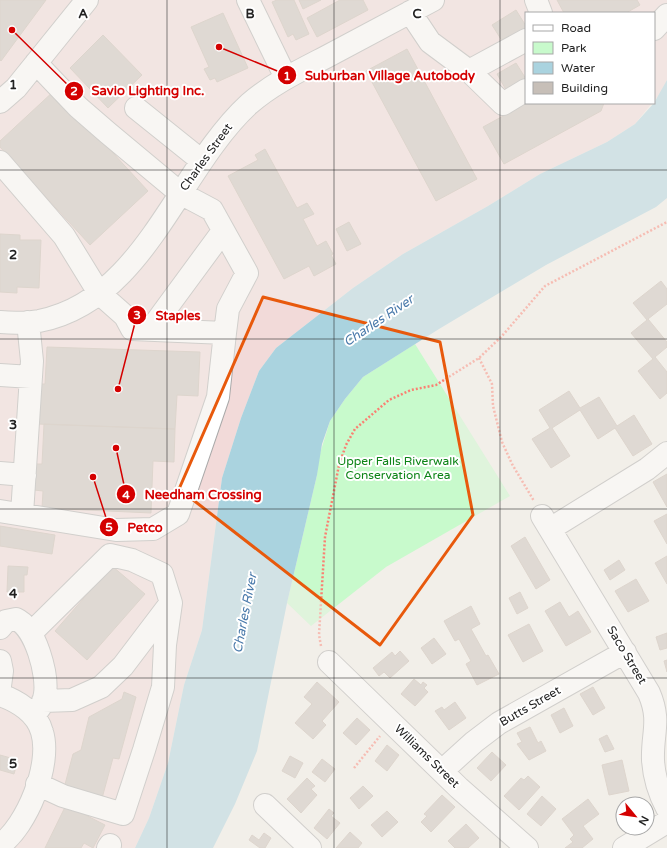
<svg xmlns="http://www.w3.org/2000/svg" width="667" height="848" viewBox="0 0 667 848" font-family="'Varela Round',sans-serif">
<rect width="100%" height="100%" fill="#f2efe9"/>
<!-- commercial -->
<path fill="#f2dad9" d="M0,0H667V80L662,92L654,101V13H526V103H652L635,124L607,142L540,174L488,206L403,254L353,288L276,348L259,371L241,418L222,478L202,630L184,685L168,763L149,818L135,848H0Z"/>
<!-- park -->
<path fill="#c8facc" d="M415,344L510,496L386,567L311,626L287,603L317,475L318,460L330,421L345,399L363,377Z"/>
<!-- water -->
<path fill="#aad3df" d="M667,80V198L656,207L546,265L439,329L363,377L345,399L330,421L322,444L317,475L287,603L257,751L235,804L213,848H135L149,818L168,763L184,685L202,630L222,478L241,418L259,371L276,348L353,288L403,254L488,206L540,174L607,142L635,124L654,103Z"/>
<!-- building -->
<path fill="#c7bfb8" stroke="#c4b6ab" d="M0,0H46L1,61L0,60Z
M277,0H294L309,34L296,40L293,34L288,37L272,2Z
M299,0H321L303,9Z
M340,0H363L368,10L317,37L307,18Z
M557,0H637L640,5L626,13H564Z
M516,10L526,26V30L504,44L492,25Z
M223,13L248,68L217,82L215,78L210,80L204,69L209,67L191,27Z
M103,35L142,75L108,108L70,68Z
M407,49L477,179L436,201L366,71Z
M516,63L526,79V85L509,95L497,74Z
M55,90L148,191L90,245L0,147V141Z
M527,103H604L601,111L504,164L483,127Z
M265,149L297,208L307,203L314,214L303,219L317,246L326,241L333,254L331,255L336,264L314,276L309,266L284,279L228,176L258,160L255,155Z
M349,222L361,244L347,251L336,229Z
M0,234L20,235V240H41L39,288L17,287V293L0,292Z
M661,281L667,289V304L648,319L667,342V347L655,357L667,372V393L660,399L638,371L653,359L631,333L647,320L633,303Z
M47,347L200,352L198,396L177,395L175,429L37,424L38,384H45Z
M569,391L580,408L599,397L617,426L634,415L652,444L633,456L615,428L598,439L580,410L552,428L570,456L551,468L532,439L550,428L539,410Z
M44,424L175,429L174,462L153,461L151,513L42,508L43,491L34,490L35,464H42Z
M667,474V507L653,482Z
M667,514V544L654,521Z
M0,526L55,535L52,554L0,546Z
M525,537L550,580L536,589L511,546Z
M667,556V584L655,563Z
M619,560L625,570L610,580L604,570Z
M8,566L28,567L27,575H24V592H7Z
M112,566L145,594L87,660L55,631Z
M636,579L649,601L628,612L615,591Z
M520,592L528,608L517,614L509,598Z
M560,602L569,617L578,611L591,632L566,646L545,611Z
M471,606L480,624L471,629L486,656L488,655L499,674L477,685L466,664L471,661L459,639L455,641L444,621Z
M529,624L543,651L523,662L508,635Z
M667,633V648L660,650L656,637Z
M434,638L446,654L432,664L421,648Z
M400,651L409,661L390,678L384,672L379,676L373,668L392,652L395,656Z
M667,660V672L664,661Z
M414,679L421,685L423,682L427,685L424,688L428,692L415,706L401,694Z
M317,682L339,702L322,721L326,725L313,739L295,723L312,704L304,697Z
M593,687L605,708L593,715L580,694Z
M124,692L136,697L119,759L113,758L101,802L63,792L73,754L81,750L89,717L122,699Z
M455,702L466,718L449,730L435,711L442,707L444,710Z
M564,708L573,726L560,733L551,715Z
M357,718L370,730L356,745L343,733Z
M530,727L538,743L541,741L546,751L529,760L517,744L522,742L517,733Z
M607,735L614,749L605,752L599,739Z
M387,745L399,755L387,771L375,761Z
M492,752L506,765L491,781L477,768Z
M0,755L18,760L14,774L0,770Z
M290,756L303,763L295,778L282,771Z
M322,759L335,769L325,782L312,772Z
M622,760L629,791L609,795L602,765Z
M528,776L540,787L519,810L504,796L521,778L524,780Z
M307,778L315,786L311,789L317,795L301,813L287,799Z
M363,786L373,796L359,809L350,798Z
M442,795L455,807L431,832L421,822L427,816L424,814Z
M542,796L556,809L541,826L527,814Z
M588,799L599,814L583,826L593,839L582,848H565L573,842L570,839L574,835L562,819Z
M66,805L105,825L93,848L84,843L81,848H45Z
M329,809L334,813L331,816L340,823L327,839L314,828Z
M387,811L398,822L382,837L371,825Z
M466,824L479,838L468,848H455L448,841Z
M350,832L362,843L358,848H336Z
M264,833L271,838L265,848H260L249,840L252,835L259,840Z"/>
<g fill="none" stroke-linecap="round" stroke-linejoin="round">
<!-- minor casing -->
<g stroke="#a9a9a9" stroke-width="24">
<path id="minor" d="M248,0L286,78
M536,0L541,13
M410,12L430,42L469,71L526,40
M654,29L667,15
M469,71L503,104L526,90
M0,102L16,88L87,0
M136,108L202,161
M0,162L64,236L99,293L125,316L132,329L225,333L228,309L247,273L212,210L180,193L108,133L78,107L36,63
M0,322C13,323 26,323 39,321C144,301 178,169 249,104C272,84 299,71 326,57C361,38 397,19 433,0
M151,329L223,231
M0,375L31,377
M0,473L25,475
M0,511L116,530L153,529L178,514L218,397L225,333
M22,514L32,361L28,322
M542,516L649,693C661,721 652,733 653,760C654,777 659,793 667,808
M550,529L647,469L667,453
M0,628L6,621L16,619C36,628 48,675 45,694C44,701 40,709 35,713
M31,633L110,555L132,560L162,574L171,603L165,645L163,687L144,750L123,814L63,796L37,784
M0,661L2,671L0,686
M329,662L459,788L527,848
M0,695C18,701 37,713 42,732C52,764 27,826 0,845
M43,701L72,700L101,687L123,666L170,604
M442,771L474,742L499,723L625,652
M265,805L310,848
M108,848L110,845
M624,848L667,822"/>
</g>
<!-- path -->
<path stroke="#fa8072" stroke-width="2.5" stroke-dasharray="2 2" stroke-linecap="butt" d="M479,358L492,384L493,406L502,442L512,464L534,501
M321,646L319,635L325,537L339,465L346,445L355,429L389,400L411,390L436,385L479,358L502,336L545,286L667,222
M354,768L380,736"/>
<!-- minor -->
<use href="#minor" stroke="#fff" stroke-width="22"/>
</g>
<!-- marked area -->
<path d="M0 0H667V848H0ZM263,297L440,342L473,515L380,645L179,489Z" fill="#f2efe9" fill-opacity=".55" fill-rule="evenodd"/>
<path fill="none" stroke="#e8590c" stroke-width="3" stroke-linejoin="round" d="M263,297L440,342L473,515L380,645L179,489Z"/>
<!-- grid -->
<path fill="none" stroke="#222" stroke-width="1" stroke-opacity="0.55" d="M167,0V848M334,0V848M500,0V848M0,170H667M0,339H667M0,509H667M0,678H667"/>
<g text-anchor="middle" stroke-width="4" stroke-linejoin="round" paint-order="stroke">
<!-- street labels -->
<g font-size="12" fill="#222" stroke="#fff">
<text transform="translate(206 157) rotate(-54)" y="4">Charles Street</text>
<text transform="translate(627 655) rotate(59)" y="4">Saco Street</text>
<text transform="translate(530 706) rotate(-30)" y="4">Butts Street</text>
<text transform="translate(427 756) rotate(44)" y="4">Williams Street</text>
</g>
<!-- park labels -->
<g font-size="12" fill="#0c8416" stroke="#fff">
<text x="398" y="465">Upper Falls Riverwalk<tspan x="398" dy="14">Conservation Area</tspan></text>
</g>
<!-- water labels -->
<g font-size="13" font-style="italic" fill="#4a7aab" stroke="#fff">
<text transform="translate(378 320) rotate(-34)" y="5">Charles River</text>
<text transform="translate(244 613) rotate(-79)" y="5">Charles River</text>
</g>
</g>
<g font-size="13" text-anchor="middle" font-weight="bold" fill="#222" stroke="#fff" stroke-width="4" stroke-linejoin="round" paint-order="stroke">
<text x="83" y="18">A</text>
<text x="250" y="18">B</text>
<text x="417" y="18">C</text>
<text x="13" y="89">1</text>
<text x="13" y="259">2</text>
<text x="13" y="429">3</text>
<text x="13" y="598">4</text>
<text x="13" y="768">5</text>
</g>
<!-- callouts -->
<path fill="none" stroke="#d40000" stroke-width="1.5" d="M219 47L287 75M12 30L74 91M118 389L137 315M116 448L126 494M93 477L109 527"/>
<g fill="#d40000" stroke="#fff" stroke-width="1.5">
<circle cx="219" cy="47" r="4"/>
<circle cx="12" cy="30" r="4"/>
<circle cx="118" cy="389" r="4"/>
<circle cx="116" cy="448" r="4"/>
<circle cx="93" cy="477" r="4"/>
<circle cx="287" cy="75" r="10"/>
<circle cx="74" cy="91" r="10"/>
<circle cx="137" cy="315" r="10"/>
<circle cx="126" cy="494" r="10"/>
<circle cx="109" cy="527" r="10"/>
</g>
<g font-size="12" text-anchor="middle" font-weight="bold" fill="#fff">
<text x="287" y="80">1</text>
<text x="74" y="95">2</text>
<text x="137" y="319">3</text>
<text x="126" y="499">4</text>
<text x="109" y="531">5</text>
</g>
<g font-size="13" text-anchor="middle" font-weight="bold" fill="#d40000" stroke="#fff" stroke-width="4" stroke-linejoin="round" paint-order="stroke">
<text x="390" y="80">Suburban Village Autobody</text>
<text x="148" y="95">Savio Lighting Inc.</text>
<text x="178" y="320">Staples</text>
<text x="203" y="499">Needham Crossing</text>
<text x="145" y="532">Petco</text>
</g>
<!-- legend -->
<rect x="525" y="12" width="130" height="92" fill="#ffffff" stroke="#a7a7a7"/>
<rect x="533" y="25" width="20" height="6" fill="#ffffff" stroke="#a7a7a7"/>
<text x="561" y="32" font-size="12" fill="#222222">Road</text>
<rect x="533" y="42" width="20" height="12" fill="#c8facc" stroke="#a7a7a7"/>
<text x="561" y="52" font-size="12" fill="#222222">Park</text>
<rect x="533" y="62" width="20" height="12" fill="#aad3df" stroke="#a7a7a7"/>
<text x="561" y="72" font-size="12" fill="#222222">Water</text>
<rect x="533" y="82" width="20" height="12" fill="#c7bfb8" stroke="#a7a7a7"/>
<text x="561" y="92" font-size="12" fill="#222222">Building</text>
<!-- north arrow -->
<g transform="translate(635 816) rotate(119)"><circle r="19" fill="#ffffff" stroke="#a7a7a7"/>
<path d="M0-3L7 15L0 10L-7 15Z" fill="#d40000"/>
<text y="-6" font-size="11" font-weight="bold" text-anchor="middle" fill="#222222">N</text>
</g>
</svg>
